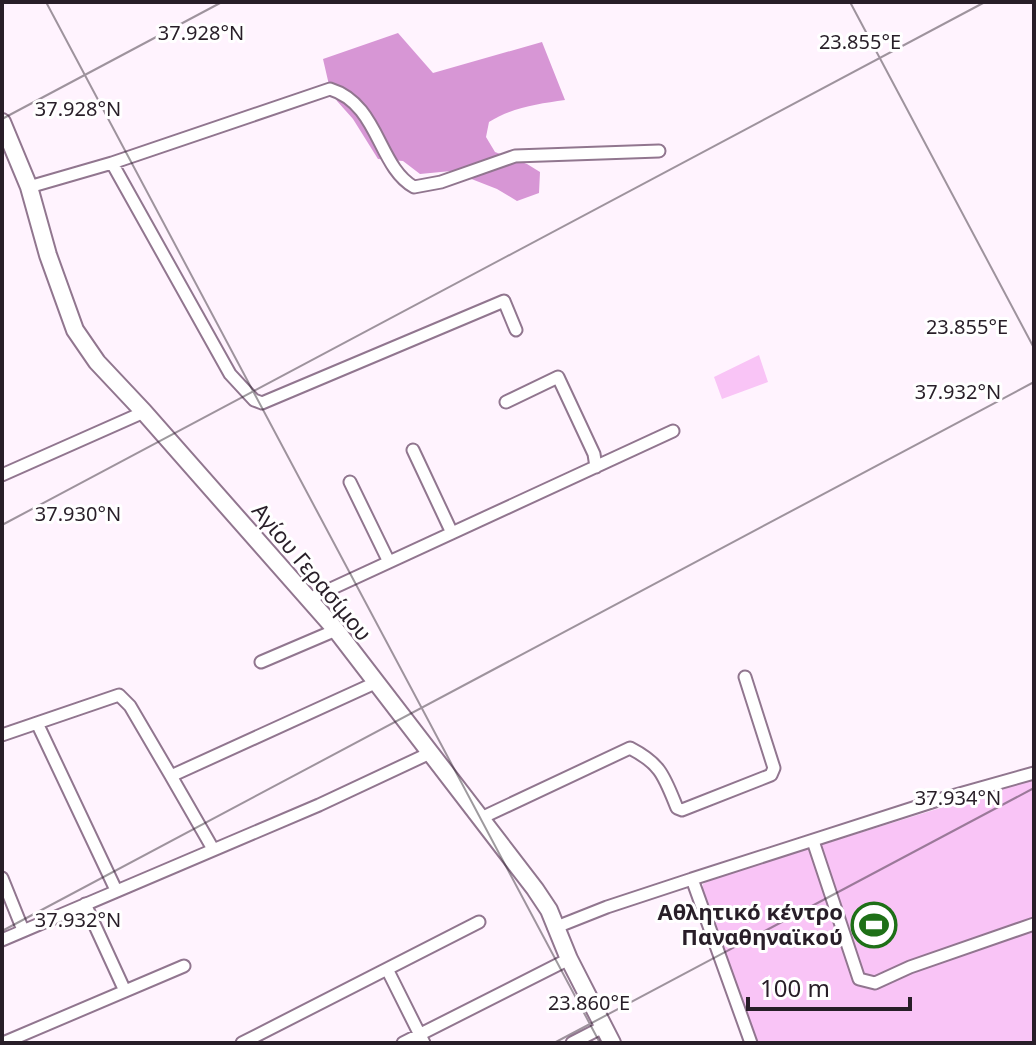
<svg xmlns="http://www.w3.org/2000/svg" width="1036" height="1045" viewBox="0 0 1036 1045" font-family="'Noto Sans',sans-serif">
<rect width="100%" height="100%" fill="#fff3fe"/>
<!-- green -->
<path fill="#f9c4f6" d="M759,355L768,382L722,399L714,377Z
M1034,779V1043H756L702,894L703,884L713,878Z"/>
<!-- forest -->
<path fill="#d796d5" d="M398,33L433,73L542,42L565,100C538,104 513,107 489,122L486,137L495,152L527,164L540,172L539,193L517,201L497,189L451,171L420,174L403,161L378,159L353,119L337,101L329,85L323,59Z"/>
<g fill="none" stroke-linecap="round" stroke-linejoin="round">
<!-- street casing -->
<g stroke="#91768f" stroke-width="15">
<path id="street" d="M112,163L330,89C379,104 378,167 414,187L441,182L515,156L659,151
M29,187L112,163L230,374L254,400L262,403L504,301L516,330
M506,402L558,377L594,454L596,467
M413,450L452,533
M2,475L144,412
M350,482L389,562
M309,599L673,431
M261,662L336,630
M37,723L116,890
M2,735L119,695L130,706L171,776
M479,819L630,748C661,764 664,776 677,808L682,810L771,775L774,768L745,677
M813,841L859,979L875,983L910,967L1034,924
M213,849L171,776L375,683
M2,878L23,930
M692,879L938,800L1034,773
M85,904L125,991
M554,928L607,907L692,879L751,1043
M2,940L319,805L430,753
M387,969L424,1043
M3,1043L184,966
M242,1043L479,922
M403,1043L569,959
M572,1043L603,1027"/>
</g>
<!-- secondary casing -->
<g stroke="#91768f" stroke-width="20">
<path id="secondary" d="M2,122L29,187L48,255L75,330L97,362L144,412L336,630L535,889L549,910L569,959L612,1043"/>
</g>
<!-- street -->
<use href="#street" stroke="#fff" stroke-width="11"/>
<!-- secondary -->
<use href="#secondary" stroke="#fff" stroke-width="16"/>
</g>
<!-- ticks -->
<path fill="none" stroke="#281e28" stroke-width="2" stroke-opacity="0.45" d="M46,2L600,1043M850,2L1034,348M2,119L222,2M2,525L985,2M2,931L1034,382M554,1043L1034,788"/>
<!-- icons -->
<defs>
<g id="stadium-ring" transform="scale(2.3)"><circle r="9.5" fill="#fff" stroke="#1e7017" stroke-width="1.5"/><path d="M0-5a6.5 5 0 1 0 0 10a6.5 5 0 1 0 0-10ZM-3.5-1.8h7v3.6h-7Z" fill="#1e7017"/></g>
</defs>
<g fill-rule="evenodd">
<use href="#stadium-ring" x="874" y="925"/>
</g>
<g text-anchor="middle" stroke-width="6" stroke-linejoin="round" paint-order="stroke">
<!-- street labels -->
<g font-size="22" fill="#281e28" stroke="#fff">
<text transform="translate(312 572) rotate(50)" y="8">Αγίου Γερασίμου</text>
</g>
<!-- poi labels -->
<g font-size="22" font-weight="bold" fill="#281e28" stroke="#fff" text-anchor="end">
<text x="843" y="920">Αθλητικό κέντρο<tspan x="843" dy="25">Παναθηναϊκού</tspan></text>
</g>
</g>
<g font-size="20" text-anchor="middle" fill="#281e28" stroke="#fff" stroke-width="6" stroke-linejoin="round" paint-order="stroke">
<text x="201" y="40">37.928°N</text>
<text x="860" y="49">23.855°E</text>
<text x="78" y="116">37.928°N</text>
<text x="967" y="334">23.855°E</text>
<text x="958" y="399">37.932°N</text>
<text x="78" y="521">37.930°N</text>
<text x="958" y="805">37.934°N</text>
<text x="78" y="927">37.932°N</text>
<text x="589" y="1010">23.860°E</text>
</g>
<!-- border -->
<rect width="1036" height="1045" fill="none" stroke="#281e28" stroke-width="8"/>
<!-- scale -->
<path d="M748 997v12h162v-12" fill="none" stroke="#281e28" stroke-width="4"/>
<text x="760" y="997" font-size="24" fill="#281e28" stroke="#ffffff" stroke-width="6" paint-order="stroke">100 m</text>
</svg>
